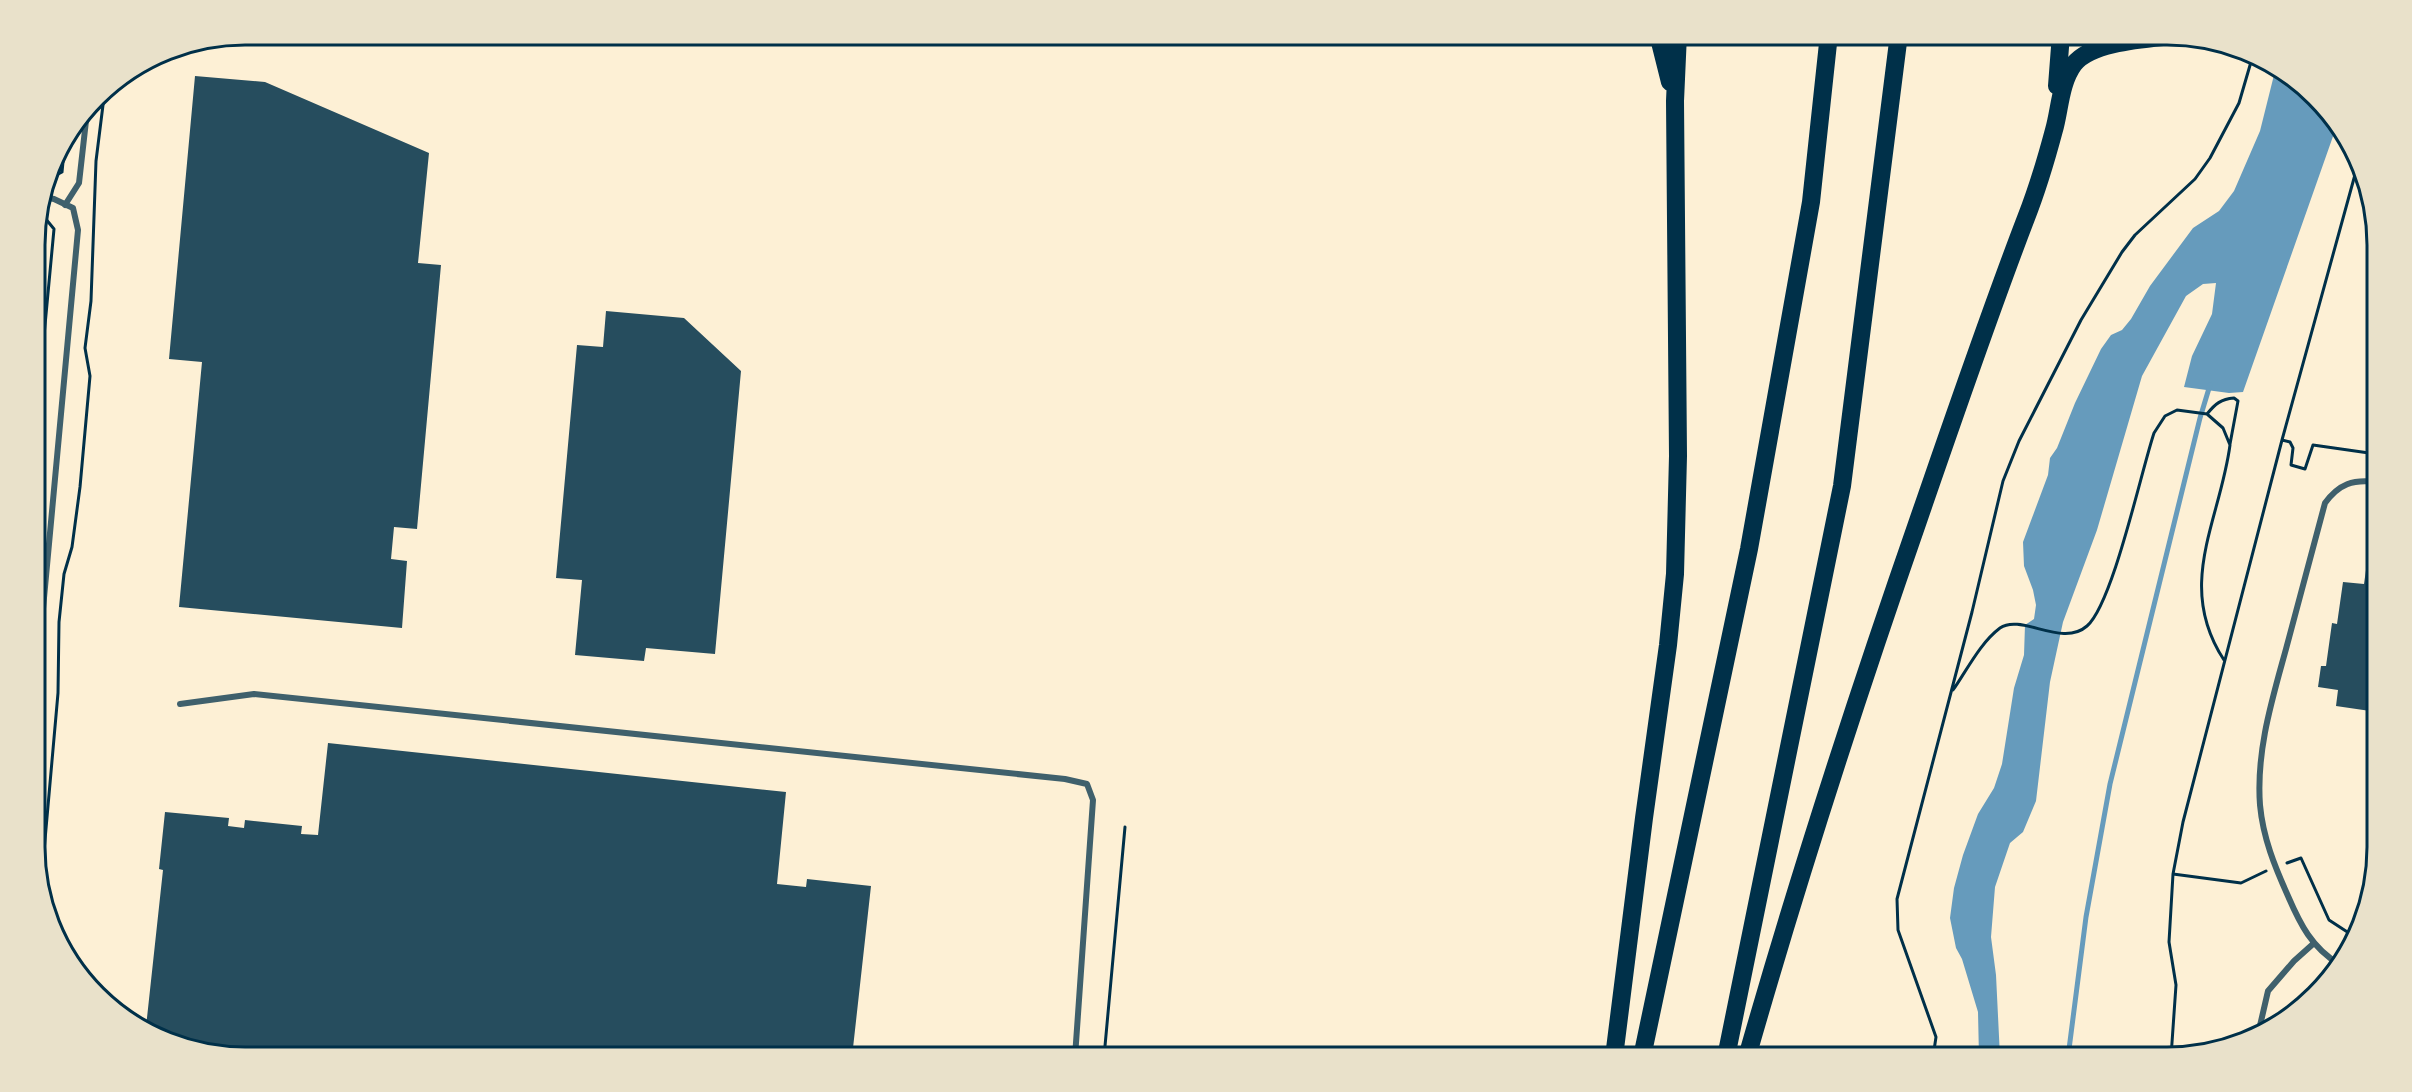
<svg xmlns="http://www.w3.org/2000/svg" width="2412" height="1092" viewBox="0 0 2412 1092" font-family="Spectral,serif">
<rect width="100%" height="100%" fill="#fdf0d5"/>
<!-- water -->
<path fill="#669bbc" d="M2275,71L2334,117L2337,125L2243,392L2229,393L2184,387L2192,356L2212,314L2216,283L2203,284L2186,296L2142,376L2097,530L2063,622L2050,682L2036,801L2023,832L2010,843L1995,887L1991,937L1996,975L2000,1057H1979L1978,1012L1962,959L1956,948L1950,918L1954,888L1963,855L1978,814L1994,788L2002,764L2014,688L2024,655L2025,625L2034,619L2036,605L2033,590L2024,566L2023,542L2048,475L2050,458L2057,448L2075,403L2101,349L2111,335L2122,330L2131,319L2150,286L2193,228L2219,211L2234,191L2260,131Z"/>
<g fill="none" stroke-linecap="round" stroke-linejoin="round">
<!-- stream -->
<path stroke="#669bbc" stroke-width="5" d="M2068,1057L2086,917L2110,784L2200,418L2210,385"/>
</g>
<!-- building -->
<path fill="#264d5e" d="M195,76L265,82L429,153L418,263L441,265L417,529L394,527L391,559L407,561L402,628L179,607L202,362L169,359Z
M606,311L684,318L741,371L715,654L646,648L644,661L575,655L582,580L556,578L577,345L603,347Z
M2373,560H2377V712L2336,706L2338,690L2318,687L2321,666H2326L2332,623L2337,624L2343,582L2364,584L2366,570L2371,571Z
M328,743L786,792L777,884L806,887L807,879L871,886L852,1057L245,1058L164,1041L146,1027L163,870L159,869L165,812L229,818L228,826L244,828L245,820L302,826L301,834L318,835Z"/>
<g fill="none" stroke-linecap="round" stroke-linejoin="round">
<!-- path -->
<path stroke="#003049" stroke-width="3" d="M49,179L62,172L65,141
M2207,414C2215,404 2221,399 2234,398L2238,401L2230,444
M35,432L54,229L45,218H39
M2282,440L2290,442L2293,448L2291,465L2305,469L2313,445L2376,454
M36,689L43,690
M1953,690C1967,670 1980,643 2000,628C2021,613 2062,648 2087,626C2113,603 2141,472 2154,433L2165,416L2177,410L2207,414L2223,428L2230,445C2220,521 2175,585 2224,660
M2287,863L2301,858L2329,920L2355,937
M2173,874L2241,883L2266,871
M41,885L58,693L59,622L64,574L72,547L80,487L90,376L85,348L91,301L96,161L105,89
M1104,1057L1125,827
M1933,1057L1936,1037L1898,930L1897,899L1972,612L2003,481L2019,441L2081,320L2122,252L2135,235L2195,179L2210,158L2239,103L2253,55
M2171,1057L2176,985L2169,942L2173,874L2183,822L2282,440L2356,171"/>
<!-- minor -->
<path stroke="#3f606c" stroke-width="6" d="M65,205L79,183L87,112
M36,655L39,652L78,230L73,208L54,199L44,197
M180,704L254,694L1065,779L1087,784L1093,800L1075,1057
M2339,964C2312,948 2300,924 2288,896C2275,867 2263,838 2260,805C2256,751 2272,700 2286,649C2299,600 2312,552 2325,503C2339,484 2353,479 2376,482
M2259,1030L2268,991L2294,961L2313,944"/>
<!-- motorway -->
<path stroke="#003049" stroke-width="18" d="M1658,34L1670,82
M2057,86L2061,34
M1614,1057L1644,818L1668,645L1675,574L1678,456L1675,101L1678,34
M1642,1057L1749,549L1811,202L1829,34
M1726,1057L1842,486L1899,34
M1747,1057C1799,875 1857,696 1919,518C1954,417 1988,317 2026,218C2037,190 2046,160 2054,130C2060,109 2060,83 2074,64C2091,42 2145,39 2172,36"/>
</g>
<!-- crop -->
<path d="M0 0H2412V1092H0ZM245 45H2167A200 200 0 0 1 2367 245V847A200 200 0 0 1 2167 1047H245A200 200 0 0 1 45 847V245A200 200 0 0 1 245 45Z" fill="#e9e1ca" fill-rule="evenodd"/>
<path fill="none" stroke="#003049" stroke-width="3" d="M245 45H2167A200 200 0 0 1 2367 245V847A200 200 0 0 1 2167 1047H245A200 200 0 0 1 45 847V245A200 200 0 0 1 245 45Z"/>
</svg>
